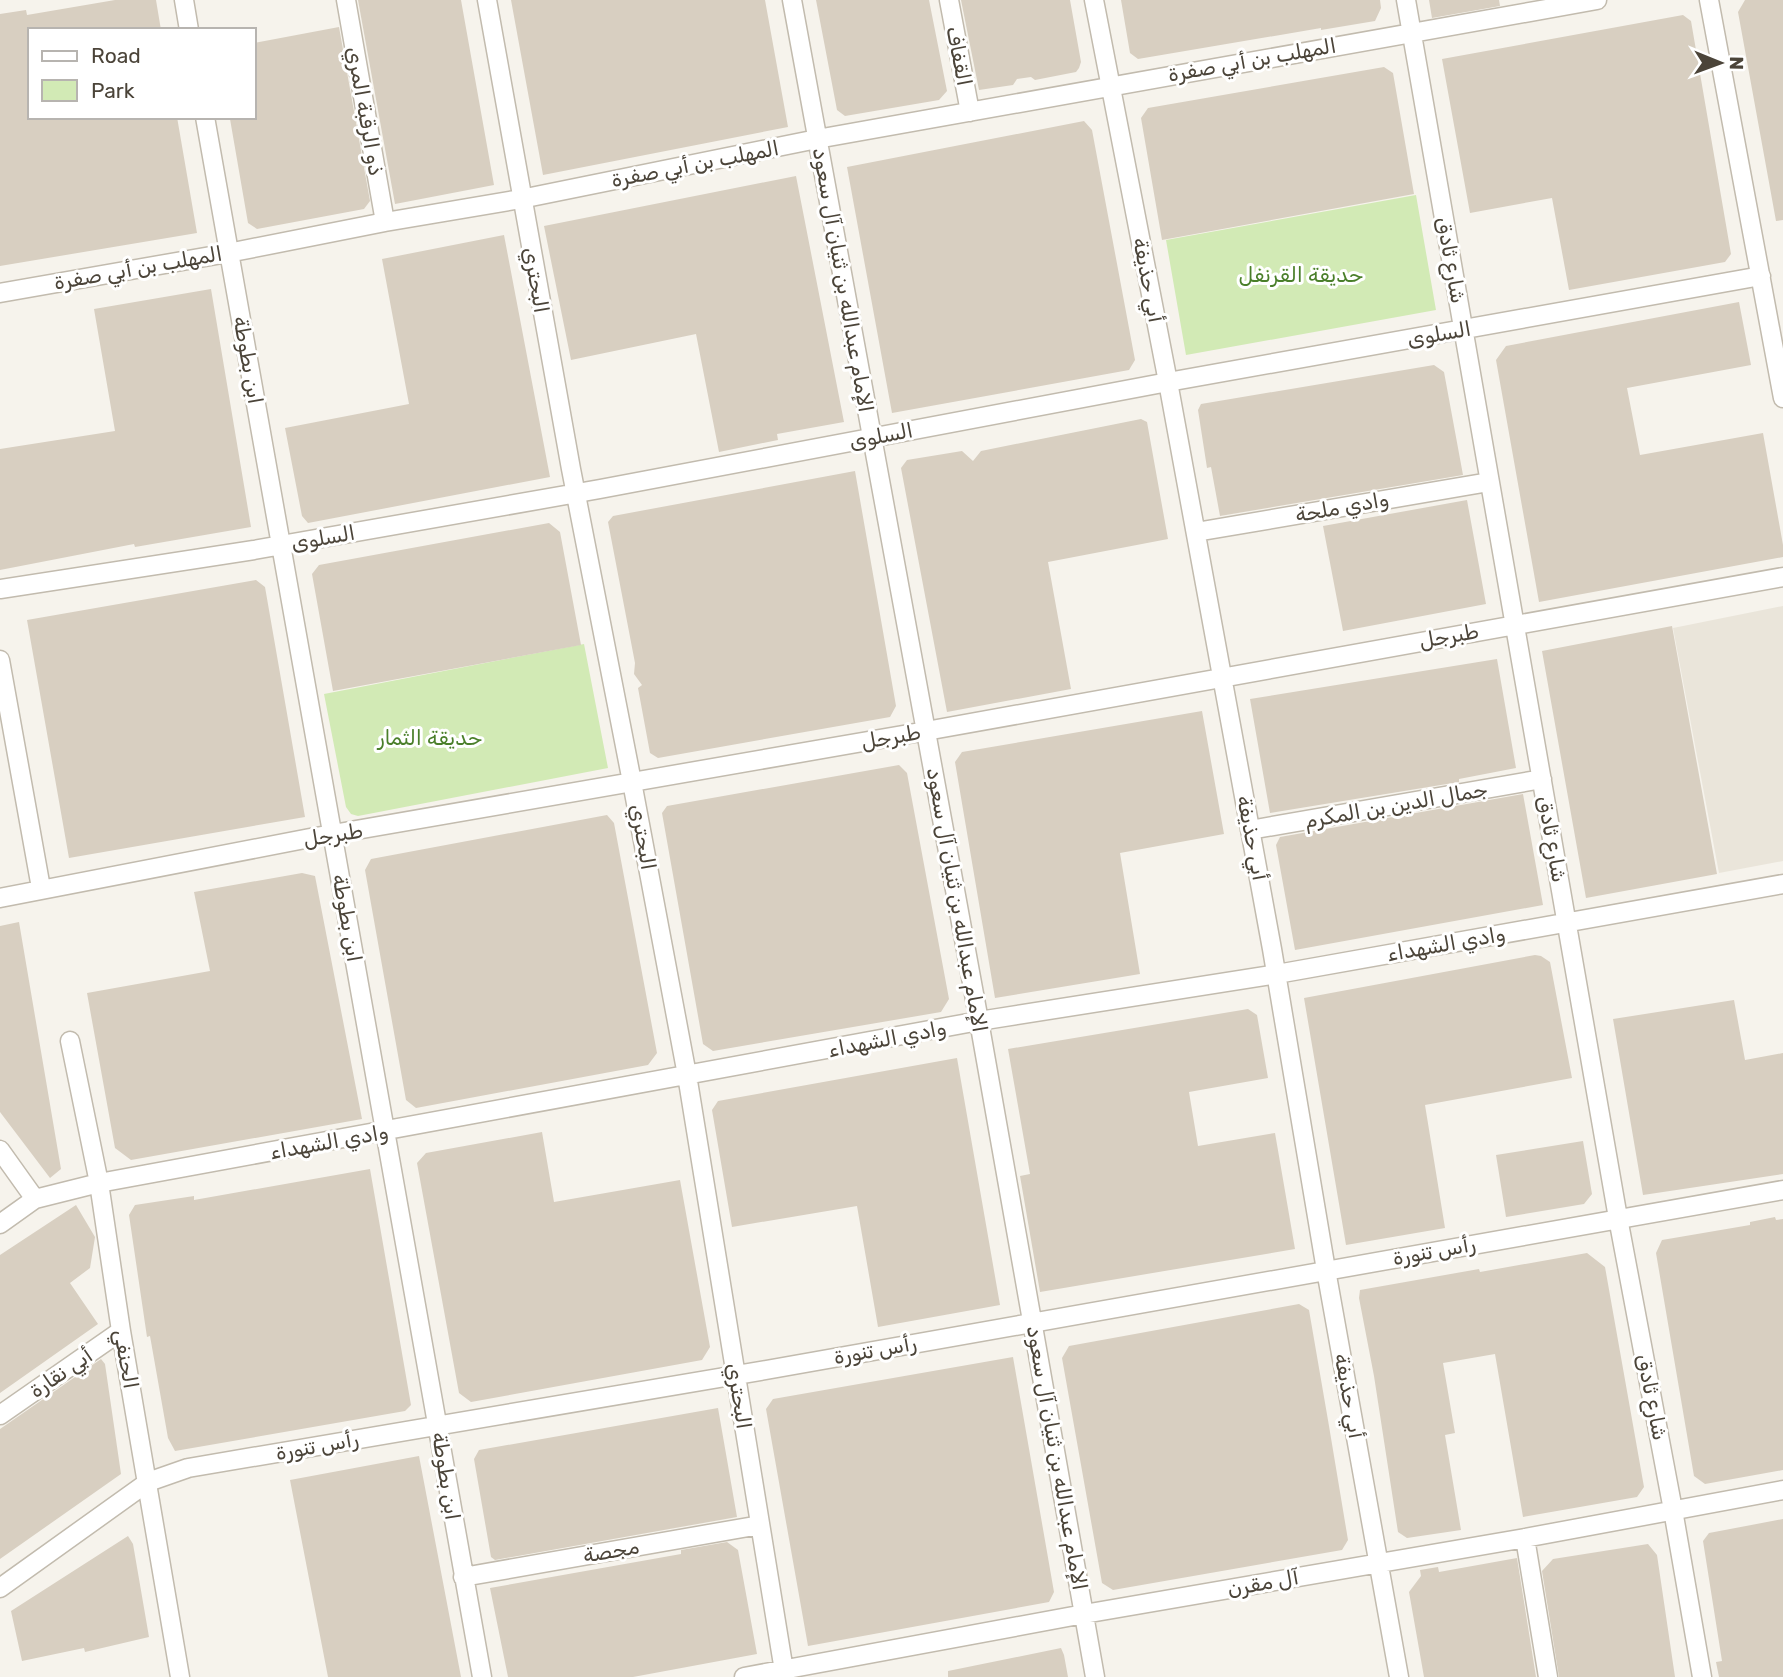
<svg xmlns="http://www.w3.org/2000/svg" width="1783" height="1677" viewBox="0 0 1783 1677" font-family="Rubik,'Noto Sans Arabic',sans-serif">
<rect width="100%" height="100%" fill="#f6f3ec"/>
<!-- residential -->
<path fill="#eae5da" d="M1783,606V861L1719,873L1673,628Z"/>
<!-- green -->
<path fill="#d2eab5" d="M1416,195L1436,310L1186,355L1166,240Z
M584,644L608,768L358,816L351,814L346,807L324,694Z"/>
<!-- building -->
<path fill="#d8cfc1" d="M115,0H156L161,30H30V117H177L197,233L0,266V14L26,10L27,15Z
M358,0H461L494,185L395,204Z
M511,0H765L788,127L543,175Z
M816,0H929L947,91L939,100L845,116L837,110Z
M961,0H1070L1081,62L1079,68L1076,72L1035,80L1031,77L1017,79L1013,85L979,90Z
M1121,0H1380L1381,8L1375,21L1321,30V28L1138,59L1130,53Z
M1429,0H1499L1500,6L1432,18Z
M1745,0H1783V220L1776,221L1738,12Z
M1683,15L1691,21L1731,254L1725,262L1569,290L1552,198L1470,213L1442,59Z
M339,27L370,201L364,209L257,229L248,223L230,119L254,117V43Z
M1384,67L1393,73L1414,194L1162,240L1141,118L1148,108Z
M1084,121L1092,130L1135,360L1129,370L892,413L847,167Z
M796,176L844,422L777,434L778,440L719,452L696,334L571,360L544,226Z
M504,235L550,477L308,523L302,516L285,428L409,404L382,259Z
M211,289L251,527L135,547L134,544L0,570V449L115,431L94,309Z
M1739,302L1751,365L1627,388L1640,455L1763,433L1783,545V557L1539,602L1496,360L1506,346Z
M1434,365L1444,372L1463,475L1220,516L1211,467L1207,468L1198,410L1201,404Z
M1141,419L1147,422L1168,539L1048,562L1071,689L947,712L901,468L907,460L962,451L973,461L981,451Z
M855,471L896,706L890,717L658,758L650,753L638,688L642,685L634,674L635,663L608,522L613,516Z
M1467,500L1486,604L1343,631L1323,526Z
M549,523L560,532L581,645L333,691L312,574L319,565Z
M256,580L265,587L305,817L69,858L27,620Z
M1672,626L1717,874L1586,898L1542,651Z
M1497,659L1516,768L1459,779V782L1270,813L1250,699Z
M1202,711L1224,834L1120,853L1140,974L995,998L955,762L962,752Z
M899,765L907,773L949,999L941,1012L713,1051L703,1044L662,813L667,806Z
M1523,794L1543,905L1295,950L1276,845L1280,837Z
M607,815L614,823L657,1053L648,1065L416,1108L406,1100L365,870L371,859Z
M302,873L315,876L362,1119L131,1160L115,1148L87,993L210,971L194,892Z
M19,922L61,1169L50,1178L0,1112V926Z
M1535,955L1541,956L1550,962L1572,1078L1425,1105L1445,1228L1346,1245L1304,998Z
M1734,1000L1745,1060L1783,1053V1174L1643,1195L1613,1019Z
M1248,1009L1257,1015L1268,1078L1189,1092L1198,1146L1275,1133L1295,1249L1040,1292L1020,1176L1030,1174L1008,1049Z
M957,1058L1000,1305L878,1327L857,1206L732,1227L712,1110L718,1101Z
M542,1132L554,1202L680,1180L710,1347L702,1360L471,1402L459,1393L417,1163L426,1153Z
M1583,1141L1592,1194L1584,1204L1506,1217L1496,1155Z
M370,1169L411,1405L405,1411L175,1451L168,1438L150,1336L147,1337L129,1215L135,1205L194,1196V1200Z
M76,1205L95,1237L90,1268L70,1283L98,1324L0,1393V1255Z
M1775,1217L1776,1220L1783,1219V1470L1705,1484L1694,1476L1656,1253L1662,1240L1750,1225V1222Z
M1587,1253L1605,1267L1644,1487L1637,1497L1523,1517L1495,1354L1443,1363L1455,1433L1445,1435L1461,1530L1407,1538L1398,1532L1374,1376L1359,1298L1360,1290L1479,1269L1480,1272Z
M1299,1304L1309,1310L1329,1426L1348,1540L1342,1550L1113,1590L1102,1583L1062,1358L1069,1346Z
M1013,1357L1054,1592L1049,1602L808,1646L766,1409L773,1399Z
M101,1359L105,1364L121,1474L0,1559V1429Z
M718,1408L737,1517L495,1560L491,1557L474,1459L479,1450Z
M419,1456L461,1677H328L290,1480Z
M1783,1519V1677H1719L1716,1662L1722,1661L1703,1541L1709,1533Z
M128,1536L133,1544L149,1637L85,1652L84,1648L22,1661L11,1611Z
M727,1542L738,1550L757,1654L633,1677H508L490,1588L681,1554V1550Z
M1648,1544L1657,1555L1675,1677H1559L1542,1571L1553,1559Z
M1517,1558L1536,1677H1424L1409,1592L1421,1576L1420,1570L1438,1567L1439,1572Z
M1061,1648L1064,1655L1068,1677H948V1671Z"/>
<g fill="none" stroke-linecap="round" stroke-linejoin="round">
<!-- minor casing -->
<g stroke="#c2bbae" stroke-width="21">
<path id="minor" d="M184,0L189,30
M346,0L385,222
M487,0L571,469L632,782L687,1075L785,1677
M792,0L979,1021L1095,1677
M949,0L970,112
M1094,0L1168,382L1272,949L1326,1270L1399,1677
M1406,0L1618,1218L1673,1510L1702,1677
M1709,0L1783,398
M205,117L482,1677
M0,293L228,253L385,222L521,199L817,139L1597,0
M1196,532L1489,482
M0,589L254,550L600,489L1168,382L1761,276
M0,660L41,888
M1250,830L1542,779
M0,898L310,838L926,731L1783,577
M70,1041L99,1183L121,1331L180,1677
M0,1150L35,1199
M0,1224L35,1199L99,1183L979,1021L1277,974L1783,884
M0,1415L121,1331
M1525,1538L1548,1677
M463,1577L760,1525
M0,1588L148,1482L188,1468L766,1370L1783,1190
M744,1677L1084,1614L1525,1538L1783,1490"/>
</g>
<!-- minor -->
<use href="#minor" stroke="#fff" stroke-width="18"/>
</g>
<g text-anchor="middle" stroke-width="6" stroke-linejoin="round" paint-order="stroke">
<!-- street labels -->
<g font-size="21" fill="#4b4439" stroke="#fff">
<text transform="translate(959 56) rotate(79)" y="7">القفاف</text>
<text transform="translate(1252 60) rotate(-10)" y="7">المهلب بن أبي صفرة</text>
<text transform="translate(365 111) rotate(80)" y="7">ذو الرقبة المري</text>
<text transform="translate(695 164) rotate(-11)" y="7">المهلب بن أبي صفرة</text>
<text transform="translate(1451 260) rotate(80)" y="7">شارع ثادق</text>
<text transform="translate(138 268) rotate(-10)" y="7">المهلب بن أبي صفرة</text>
<text transform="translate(536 280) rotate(80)" y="7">البحتري</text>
<text transform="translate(843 280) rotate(80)" y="7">الإمام عبدالله بن ثنيان آل سعود</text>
<text transform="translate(1148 280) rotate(79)" y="7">أبي حذيفة</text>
<text transform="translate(1439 334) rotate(-10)" y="7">السلوى</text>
<text transform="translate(248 360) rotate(80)" y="7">ابن بطوطة</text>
<text transform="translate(881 436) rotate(-11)" y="7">السلوى</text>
<text transform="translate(1342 507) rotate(-10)" y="7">وادي ملحة</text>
<text transform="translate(323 538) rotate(-10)" y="7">السلوى</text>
<text transform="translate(1449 636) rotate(-10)" y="7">طبرجل</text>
<text transform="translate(891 737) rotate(-10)" y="7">طبرجل</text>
<text transform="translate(1396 805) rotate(-10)" y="7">جمال الدين بن المكرم</text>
<text transform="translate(333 835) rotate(-9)" y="7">طبرجل</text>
<text transform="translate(643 837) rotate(80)" y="7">البحتري</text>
<text transform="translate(1252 838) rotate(79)" y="7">أبي حذيفة</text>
<text transform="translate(1552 839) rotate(80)" y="7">شارع ثادق</text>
<text transform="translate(957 900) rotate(80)" y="7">الإمام عبدالله بن ثنيان آل سعود</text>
<text transform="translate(347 918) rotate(80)" y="7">ابن بطوطة</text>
<text transform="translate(1446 944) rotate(-10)" y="7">وادي الشهداء</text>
<text transform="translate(887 1039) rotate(-11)" y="7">وادي الشهداء</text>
<text transform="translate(329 1142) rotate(-10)" y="7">وادي الشهداء</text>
<text transform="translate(1434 1251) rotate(-10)" y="7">رأس تنورة</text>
<text transform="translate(875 1350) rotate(-10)" y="7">رأس تنورة</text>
<text transform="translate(126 1359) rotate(80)" y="7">الحنفي</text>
<text transform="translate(61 1373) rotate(-34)" y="7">أبي نقارة</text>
<text transform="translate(739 1396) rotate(81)" y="7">البحتري</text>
<text transform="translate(1349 1396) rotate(80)" y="7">أبي حذيفة</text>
<text transform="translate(1652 1397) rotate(79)" y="7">شارع ثادق</text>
<text transform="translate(317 1446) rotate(-10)" y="7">رأس تنورة</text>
<text transform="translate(1057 1458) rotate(80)" y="7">الإمام عبدالله بن ثنيان آل سعود</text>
<text transform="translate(446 1476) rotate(81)" y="7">ابن بطوطة</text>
<text transform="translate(611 1551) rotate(-10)" y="7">مجصة</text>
<text transform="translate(1263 1583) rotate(-10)" y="7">آل مقرن</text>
</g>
<!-- park labels -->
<g font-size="21" fill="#4a7f2a" stroke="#fff">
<text x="1301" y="282">حديقة القرنفل</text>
<text x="430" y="745">حديقة الثمار</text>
</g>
</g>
<!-- legend -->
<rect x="28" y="28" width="228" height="91" fill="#ffffff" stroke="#b7b4b0" stroke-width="2"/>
<rect x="42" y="51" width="35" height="10" fill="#ffffff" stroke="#b7b4b0" stroke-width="2"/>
<text x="91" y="63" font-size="21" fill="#4b4439">Road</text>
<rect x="42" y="80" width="35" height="21" fill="#d2eab5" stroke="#b7b4b0" stroke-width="2"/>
<text x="91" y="98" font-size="21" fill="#4b4439">Park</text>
<!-- north arrow -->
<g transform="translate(1720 63) rotate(91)" stroke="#ffffff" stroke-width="5" paint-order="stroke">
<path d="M0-5L12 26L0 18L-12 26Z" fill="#4b4439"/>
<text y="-10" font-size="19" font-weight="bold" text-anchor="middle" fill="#4b4439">N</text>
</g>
</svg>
